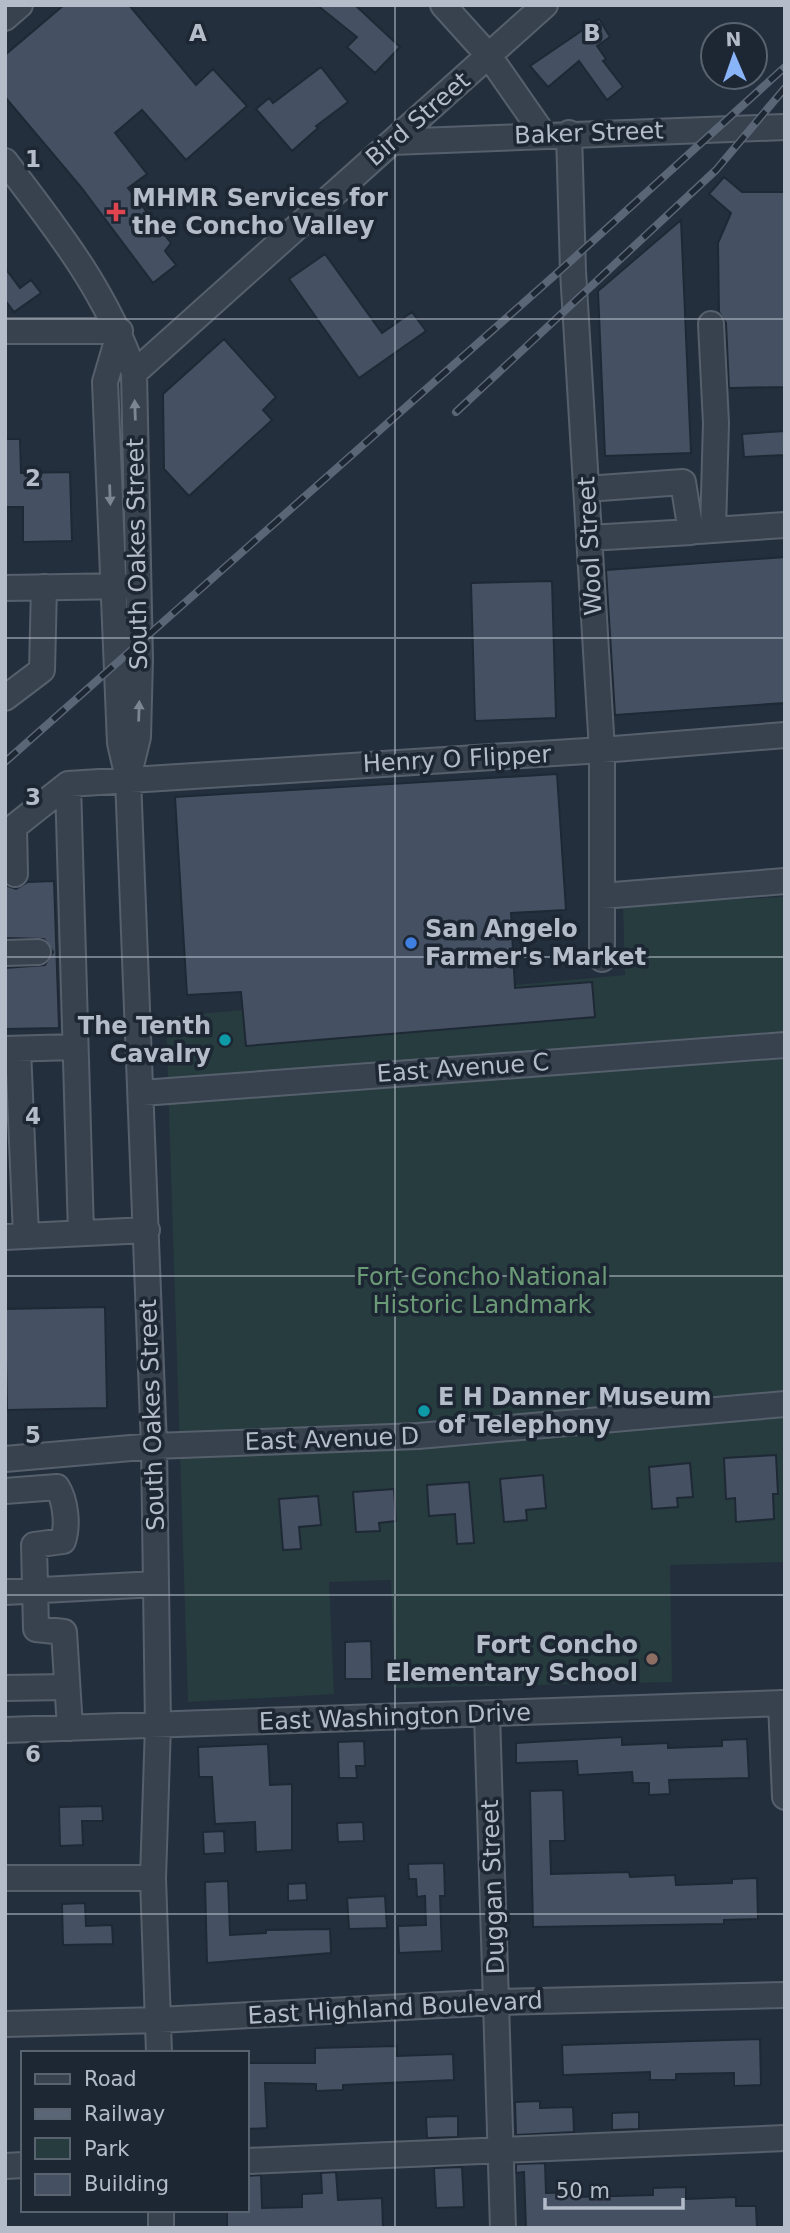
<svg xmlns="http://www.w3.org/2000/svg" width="790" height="2233" viewBox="0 0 790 2233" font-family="'DejaVu Sans',sans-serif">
<rect width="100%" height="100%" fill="#242f3e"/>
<!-- green -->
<path fill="#263c3f" d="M785,897V1562L670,1565L672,1682L395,1688L391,1580L329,1582L334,1694L188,1702L166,1017L625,975L623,904Z"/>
<!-- building -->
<path fill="#455162" stroke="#1f2835" stroke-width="2" d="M64,5H129L196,85L213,69L247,106L186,160L142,110L115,133L147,174L128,188L171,243L165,251L176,265L153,283L81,187L5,97V55Z
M317,5H355L400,47L375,73L347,47L357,37Z
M599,19L610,37L597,46L606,59L603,61L623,87L607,100L579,61L548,87L530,66Z
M321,67L348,102L316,126L318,128L292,151L256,109L269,98L273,103Z
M724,177L742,192H785V387L729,388L726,323L719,312L718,243L731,213L709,194Z
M681,220L691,453L605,456L598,291Z
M325,254L382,333L412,312L426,331L359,378L289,279Z
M5,268L20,288L31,280L41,293L14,312L5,300Z
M224,339L276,397L263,410L272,420L189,496L164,469L163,394Z
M785,431V455L744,457L742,434Z
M5,439H20L21,473L70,472L72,541L23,542V507H5Z
M785,557V703L615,715L606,570Z
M552,581L556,718L475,721L471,583Z
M557,774L566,910L511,913L515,988L592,982L595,1017L246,1046L241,992L187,995L175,797Z
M54,881L59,1028L5,1029V968L45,965L53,952L44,939L5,938V885L16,889L28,882Z
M105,1307L107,1408L7,1410L5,1309Z
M776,1455L778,1494H773L774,1519L736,1522L735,1498L726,1499L724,1458Z
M690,1463L693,1497L677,1498L678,1507L652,1509L649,1467Z
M543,1475L546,1508L526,1510L527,1520L504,1522L500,1479Z
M469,1482L474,1543L457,1544L455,1514L429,1516L427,1485Z
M394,1489L396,1521L379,1523L380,1531L356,1532L353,1492Z
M318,1496L321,1525L299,1527L301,1549L283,1550L279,1499Z
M371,1641L372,1679H345V1642Z
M622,1737V1745L668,1743V1748L722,1746V1740L747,1739L749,1778L669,1780L670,1794L649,1795V1783H633L632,1772L578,1775L577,1761L516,1763V1743Z
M364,1741L365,1766H356L357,1778H339L338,1742Z
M268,1744L270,1785L292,1784V1850L256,1852L255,1822L215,1824L212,1777H199L198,1747Z
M563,1790L565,1841H550L551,1874L629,1872L630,1877L675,1875L676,1885L732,1883V1879L757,1878L758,1919L724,1920V1924L533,1927L530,1791Z
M102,1806L103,1821H82L83,1845L60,1846L59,1807Z
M363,1822L364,1841L338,1842L337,1823Z
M224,1831L225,1853L204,1854L203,1832Z
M444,1863L445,1896H440L442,1951L399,1953L398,1926L426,1925L425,1896L417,1897L416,1879H409L408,1864Z
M228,1881L230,1935L266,1933V1930L330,1929L331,1953L207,1963L205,1882Z
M306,1883L307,1900L288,1901V1884Z
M385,1896L387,1928L349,1929L347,1898Z
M85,1903L86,1926L112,1925L113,1944L63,1945L62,1904Z
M760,2039L761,2085L734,2086V2073L676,2074V2080H650V2072L563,2075L562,2045Z
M397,2046V2056L453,2054L454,2080L343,2085V2090L316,2091V2084L265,2083L267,2128L247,2129V2063H315V2048Z
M540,2101V2108L573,2107L574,2132L516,2135L515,2102Z
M639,2112V2129L612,2130V2113Z
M458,2116V2137L427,2138L426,2117Z
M545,2163L546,2193L577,2192V2197L653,2195V2188L686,2187V2199L736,2197V2206H756L757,2228H526L524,2172L516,2173V2164Z
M462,2167L464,2207L436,2208L434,2168Z
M336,2172L338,2200L382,2198L383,2228H227V2210H247V2176L261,2175L262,2208L302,2207V2194L322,2193L321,2173Z"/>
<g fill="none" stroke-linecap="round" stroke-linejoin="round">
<!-- minor casing -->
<g stroke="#565f6c" stroke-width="28">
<path id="minor" d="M443,5L489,56L544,135
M5,18L20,5
M569,133L573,271L602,750V959
M392,142L785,127
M5,161C56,228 107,292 134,373L140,659L138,737L129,774
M711,324L716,423L713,530
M5,331H120
M120,331L105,382L120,743L128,778L154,1446L158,1725L153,1878L159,2053
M134,373L545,5
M586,489L683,482L691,532L589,538
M698,531L785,525
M5,588L127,586
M5,698L42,670L44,587
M68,784L81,1233
M14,827L15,874
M5,834L68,784L602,750L785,735
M602,896L785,881
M5,953L38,952
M5,1049L75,1047
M18,1049L26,1236
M142,1093L785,1045
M5,1237L147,1230
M5,1459L154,1446L418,1436L785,1404
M5,1491L57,1487C66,1501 68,1526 63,1541L34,1545L36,1629L64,1632L70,1728
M5,1592L156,1584
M5,1688L67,1687
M781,1703L785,1797
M487,1714L503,2228
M5,1730L785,1703
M5,1878H153
M5,2024L159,2020L497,2002L785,1995
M247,2161L785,2138
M5,2166L23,2165
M161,2210V2228"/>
</g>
<!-- minor -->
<use href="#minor" stroke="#38414e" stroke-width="24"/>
<!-- rail casing -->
<g stroke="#5a6575" stroke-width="8">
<path id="rail" d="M456,412L716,170L785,88
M5,762L573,259L785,67"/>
</g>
<!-- rail -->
<use href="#rail" stroke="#1d2633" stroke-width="5" stroke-dasharray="16" stroke-linecap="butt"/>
</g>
<!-- one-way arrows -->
<defs><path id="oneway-solid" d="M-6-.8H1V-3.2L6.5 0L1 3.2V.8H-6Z" transform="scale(1.75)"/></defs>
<g fill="#7c8592">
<use href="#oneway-solid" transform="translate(135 410) rotate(-92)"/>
<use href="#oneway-solid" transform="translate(110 495) rotate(88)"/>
<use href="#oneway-solid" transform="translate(139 711) rotate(-88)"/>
</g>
<!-- grid -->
<path fill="none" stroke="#b4bcc9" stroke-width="2" stroke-opacity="0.55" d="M395,5V2228M5,319H785M5,638H785M5,957H785M5,1276H785M5,1595H785M5,1914H785"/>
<!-- markers -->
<path fill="#e0444e" stroke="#1d2633" stroke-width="2.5" d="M112.5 201.5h7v7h7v7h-7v7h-7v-7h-7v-7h7z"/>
<circle fill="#3f7fe0" stroke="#1d2633" stroke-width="2.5" cx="411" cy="943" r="7"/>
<g fill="#0f9aa8" stroke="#1d2633" stroke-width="2.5">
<circle cx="225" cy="1040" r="7"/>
<circle cx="424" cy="1411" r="7"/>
</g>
<circle fill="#8d6e63" stroke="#1d2633" stroke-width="2.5" cx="652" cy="1659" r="7"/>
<g text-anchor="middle" stroke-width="7" stroke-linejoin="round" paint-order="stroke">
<!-- street labels -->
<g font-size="24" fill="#b4bcc9" stroke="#1d2633">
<text transform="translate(418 119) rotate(-41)" y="8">Bird Street</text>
<text transform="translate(589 133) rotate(-2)" y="8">Baker Street</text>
<text transform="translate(590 546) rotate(-93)" y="8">Wool Street</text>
<text transform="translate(137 554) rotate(-91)" y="8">South Oakes Street</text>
<text transform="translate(457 759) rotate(-3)" y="8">Henry O Flipper</text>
<text transform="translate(463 1068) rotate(-4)" y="8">East Avenue C</text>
<text transform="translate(152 1415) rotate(-92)" y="8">South Oakes Street</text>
<text transform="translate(332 1439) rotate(-2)" y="8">East Avenue D</text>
<text transform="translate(395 1717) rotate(-2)" y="8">East Washington Drive</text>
<text transform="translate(493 1887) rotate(-92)" y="8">Duggan Street</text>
<text transform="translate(395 2008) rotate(-3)" y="8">East Highland Boulevard</text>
</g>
<!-- poi labels -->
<g font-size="24" font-weight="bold" fill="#b4bcc9" stroke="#1d2633" text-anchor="start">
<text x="132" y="206">MHMR Services for<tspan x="132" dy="28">the Concho Valley</tspan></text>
<text x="425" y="937">San Angelo<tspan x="425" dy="28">Farmer's Market</tspan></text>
<text x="211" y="1034" text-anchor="end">The Tenth<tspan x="211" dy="28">Cavalry</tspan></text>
<text x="438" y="1405">E H Danner Museum<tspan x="438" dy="28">of Telephony</tspan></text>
<text x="638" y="1653" text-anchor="end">Fort Concho<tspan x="638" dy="28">Elementary School</tspan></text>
</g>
<!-- park labels -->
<g font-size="24" fill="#6b9a76" stroke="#1d2633">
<text x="482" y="1285">Fort Concho National<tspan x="482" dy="28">Historic Landmark</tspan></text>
</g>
</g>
<g font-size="23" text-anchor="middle" font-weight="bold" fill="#b4bcc9" stroke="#1d2633" stroke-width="7" stroke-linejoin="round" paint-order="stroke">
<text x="198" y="41">A</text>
<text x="592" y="41">B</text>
<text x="33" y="167">1</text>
<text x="33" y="486">2</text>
<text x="33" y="805">3</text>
<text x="33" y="1124">4</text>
<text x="33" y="1443">5</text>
<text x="33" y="1762">6</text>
</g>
<!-- border -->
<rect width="790" height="2233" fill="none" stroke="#b4bcc9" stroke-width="14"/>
<!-- legend -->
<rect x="21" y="2051" width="228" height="161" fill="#1d2633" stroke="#59626f" stroke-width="2"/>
<rect x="35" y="2074" width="35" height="10" fill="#38414e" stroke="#59626f" stroke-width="2"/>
<text x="84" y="2086" font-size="21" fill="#b4bcc9">Road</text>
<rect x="35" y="2109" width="35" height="10" fill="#5a6575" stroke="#59626f" stroke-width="2"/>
<text x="84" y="2121" font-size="21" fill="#b4bcc9">Railway</text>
<rect x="35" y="2138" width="35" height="21" fill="#263c3f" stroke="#59626f" stroke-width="2"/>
<text x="84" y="2156" font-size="21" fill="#b4bcc9">Park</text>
<rect x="35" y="2174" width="35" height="21" fill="#455162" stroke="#59626f" stroke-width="2"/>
<text x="84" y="2191" font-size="21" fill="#b4bcc9">Building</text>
<!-- north arrow -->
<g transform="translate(734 56) rotate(358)"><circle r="33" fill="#1d2633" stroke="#59626f" stroke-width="2"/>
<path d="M0-5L12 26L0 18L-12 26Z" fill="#8ab4f8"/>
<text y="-10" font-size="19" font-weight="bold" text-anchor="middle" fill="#b4bcc9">N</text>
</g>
<!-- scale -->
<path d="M545 2198v10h138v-10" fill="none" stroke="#b4bcc9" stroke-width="3.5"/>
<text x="556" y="2198" font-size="21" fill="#b4bcc9" stroke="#1d2633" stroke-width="5" paint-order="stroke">50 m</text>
</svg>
